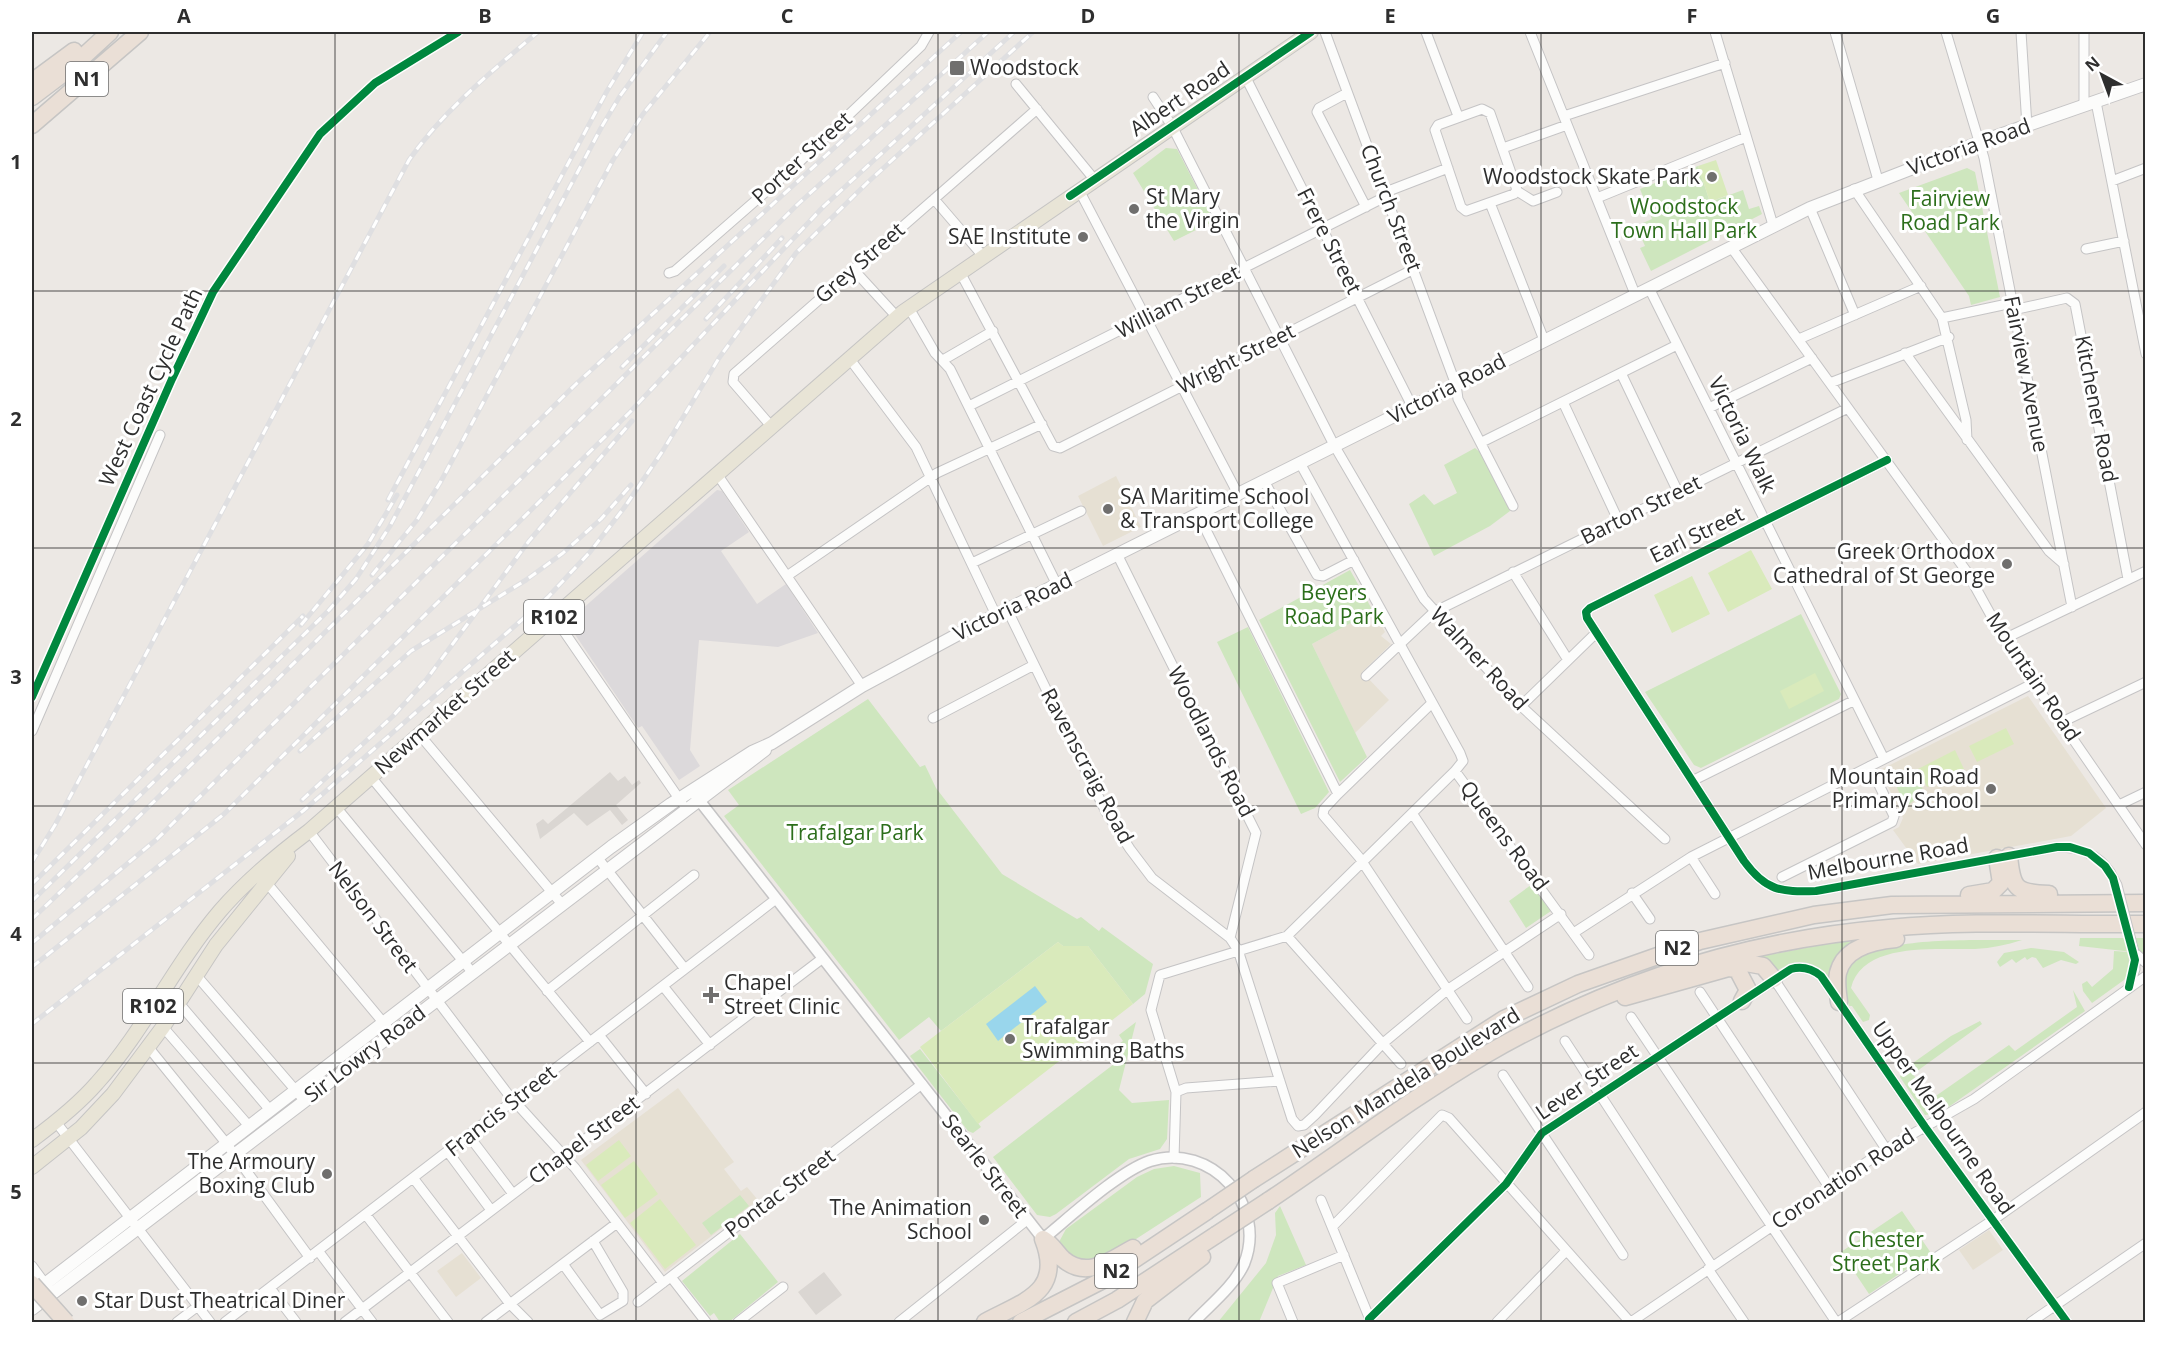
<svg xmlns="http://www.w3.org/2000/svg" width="2177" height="1354" viewBox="0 0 2177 1354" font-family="'Open Sans',sans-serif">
<rect width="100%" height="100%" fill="#ece8e4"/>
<!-- industrial -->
<path fill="#dcd9db" d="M717,490L722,491L749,532L721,551L757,604L786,584L818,633L778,647L699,640L690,750L700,766L679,780L642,726L638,728L570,627L572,618Z"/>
<!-- education -->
<path fill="#e6e0d3" d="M1116,476L1141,527L1103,546L1078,496Z
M1373,611L1385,632L1381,636L1391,644L1362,672L1389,700L1355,733L1312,644Z
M2028,696L2106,808L2071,836L1918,864L1893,830L1899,827L1903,818L1880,770Z
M678,1088L734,1162L724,1169L741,1191L747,1187L758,1200L665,1272L581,1160Z
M1989,1230L2003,1250L1973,1270L1959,1250Z
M462,1253L481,1278L456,1297L437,1271Z"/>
<!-- green -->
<path fill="#cee6be" d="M1166,148L1177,149L1214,221L1174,241L1133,173Z
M1698,166L1710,202L1743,190L1749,209L1759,206L1762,214L1651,271L1640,248L1645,246L1636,226L1652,219L1640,189Z
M1967,168L1975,172L2000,297L1971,305L1969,296L1899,193Z
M1475,448L1481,453L1510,511L1490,526L1434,556L1409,504L1424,494L1434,505L1457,493L1444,465Z
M1350,570L1373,611L1312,644L1367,757L1340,782L1259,620Z
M1801,614L1841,694L1839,699L1701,768L1694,765L1645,692Z
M1248,627L1329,792L1315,808L1301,814L1217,642Z
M868,699L920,767L925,765L936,788L1002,874L1077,919L1081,917L1099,931L1102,927L1153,964L1145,994L1133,1004L1088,946H1063L1058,942L941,1031L929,1017L899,1040L724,816L739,805L728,790Z
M1913,770L1924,792L1906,807L1893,779Z
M1531,885L1551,911L1526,928L1509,901Z
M2080,938H2145V956L2142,953L2079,946Z
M2022,940C2006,945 1992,948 1975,949C1938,950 1862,941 1851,988L1870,1015L1869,1020L1863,1022L1852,1006H1849C1846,994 1841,981 1848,969C1867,934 1983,941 2022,940Z
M1836,942H1857L1834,986C1819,965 1801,955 1777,971L1748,959Z
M2031,948L2064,952L2079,962L2076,964L2061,960L2043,968L2036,958L2032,957L2027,960L2025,957L2016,963L2012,959L2000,967L1997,962L2004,953Z
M2114,951L2129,952V972L2124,980L2092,1003L2083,991L2082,984L2087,981L2092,987L2113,969Z
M2073,990L2085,1011L1940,1113L1925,1115L1900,1077L1903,1070L1951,1036L1980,1021L1982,1024L1913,1074L1930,1100L2009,1045L2015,1051L2077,1007Z
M1136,1022L1119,1090L1132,1103L1169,1100L1167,1139L1160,1149L1129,1159L1056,1214L1050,1217L1037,1215L993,1157L1114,1064L1106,1053L1123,1041L1119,1035Z
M920,1049L981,1127L973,1133L968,1131L910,1056Z
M1174,1166L1200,1173L1201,1197L1102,1261H1075L1059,1242L1066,1229L1137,1177L1154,1169Z
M740,1195L749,1206L711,1235L702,1223Z
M1280,1206L1306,1265L1278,1276L1259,1322H1218L1266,1263L1276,1235L1275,1213Z
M1902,1211L1931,1253L1869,1294L1841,1252Z
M740,1234L778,1282L729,1322H720L714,1313L710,1316L682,1281Z"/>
<!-- pitch -->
<path fill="#d9eabb" d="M1716,160L1728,195L1710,202L1698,166Z
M1751,550L1772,589L1728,612L1708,573Z
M1692,576L1710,614L1672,633L1654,595Z
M1815,673L1824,691L1789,709L1780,691Z
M2006,728L2014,744L1977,762L1969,746Z
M1955,750L1964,769L1927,787L1918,769Z
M1058,942L1063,946H1088L1133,1004L978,1124L920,1047Z
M619,1140L631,1156L598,1181L586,1165Z
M634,1161L658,1194L625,1218L601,1185Z
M660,1199L696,1245L665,1269L630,1223Z"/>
<!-- plaza -->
<path fill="#dad6d2" d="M610,772L618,781L625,776L632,785L639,780L641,783L616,805L628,820L622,825L610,810L587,826L574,813L540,839L536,824L543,819L548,824Z
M824,1272L842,1295L816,1315L798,1292Z"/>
<!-- water -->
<path fill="#99d6ec" d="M1035,986L1047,1002L998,1041L986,1024Z"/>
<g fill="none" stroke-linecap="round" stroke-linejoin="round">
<!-- minor casing -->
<g stroke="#c5c4c5" stroke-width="11">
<path id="minor" d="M1325,32L1456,385L1458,399L1513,506
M1426,32L1458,116
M1530,32L1635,294
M1715,32L1773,225
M1835,32L1878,180
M1946,32L1984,158L2072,607
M2021,32L2027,126
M1245,76L1412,406
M1016,84L1094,179
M1347,93L1319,108L1317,112L1366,207
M1153,97L1172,126L1334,445L1424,599L1521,706L1665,839
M2096,102L2146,354
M2084,106V32
M1482,109L1490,113L1517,190L1514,194L1466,211L1461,207L1435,130L1438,125Z
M1564,116L1725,63
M1503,148L1567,125
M2112,181L2146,168
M1854,189L1942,318L1966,420L1967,440
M1079,190L1238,494
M1517,191L1533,201L1557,192
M1597,198L1746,137
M934,199L983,256
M1490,203L1544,340
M1810,208L1855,315
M1731,247L1967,572L2004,639L2146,845
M2086,249L2124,241
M853,269L897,317
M960,272L1053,446L1060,448L1414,269
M669,273L675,271L794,167L921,46L929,32
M1649,288L1884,759
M909,308L935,353L950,369L1057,585
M2013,310L2067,298L2075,304L2128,579
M1942,318L2012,303
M1799,339L1921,286
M1905,353L2049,551L2064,564
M849,358L916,447L996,615
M943,360L993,331
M1621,373L1678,492
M1830,383L1949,337
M1563,402L1619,522
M969,406L1381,199L1391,190L1448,168
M1709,408L1812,358
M771,426L733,382L734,374L1037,109
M1482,442L1677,345
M1887,460L1590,608L1586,612L1587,618L1744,861C1766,891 1780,892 1816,891L2057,847C2079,847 2097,853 2110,872
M1300,463L1460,753L1463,761L1455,771L1589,955
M717,474L862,686
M1264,481L1317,575L1323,576L1354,560
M1198,514L1338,794
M1117,554L1256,833L1230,938
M972,563L1081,511
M1513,572L1568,660
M787,576L937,473L1042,424
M1007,609L1106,812L1130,849L1152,878L1230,938L1238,950L1292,1119L1298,1126L1304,1125L1315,1115L1382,1044L1447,990L1561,914
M554,617L682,803
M2004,639L2146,571
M1366,676L1434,612L1848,408
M1432,703L1338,794L1324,809L1323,815L1359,857L1467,1019
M1521,706L1596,633
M933,718L1034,665
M2062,722L2146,682
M32,731L160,435
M419,734L561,903
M371,777L590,1042
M1694,780L1853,701
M2119,805L2146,792
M336,807L472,972
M1412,813L1528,987
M309,831L508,1094L575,1168L663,1283
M597,857L685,969
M1691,857L1715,894
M1782,877L1892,822L1894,816L1870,766
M266,882L392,1033
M1632,893L1650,919
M1575,932L1691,857L2034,683
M1287,936L1401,1064
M2134,952L2146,963
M196,975L304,1100
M1774,979L1886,1149
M663,986L710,1045
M2129,987L2135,969L2134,952
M547,991L694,875
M1700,992L1829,1187
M178,1002L270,1110
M1631,1017L1836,1322
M163,1027L249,1126
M599,1035L646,1094
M1565,1041L1712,1266
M149,1048L226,1143L310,1258
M1503,1075L1623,1255
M1176,1092L1186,1088L1280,1081
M56,1122L210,1322
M469,1136L513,1194
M448,1152L491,1210
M1174,1158L1176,1092L1151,1010L1160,975L1287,936L1455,771
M414,1179L510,1304L528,1322
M1321,1200L1371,1322
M366,1215L448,1322
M1332,1227L1442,1115L1449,1118L1630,1322
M319,1252L372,1322
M563,1264L600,1315L623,1301V1292L593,1241
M32,1266L49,1289
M1708,1269L1744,1322
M671,1277L706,1322
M270,1288L296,1322
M638,1302L922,1084
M1369,1319L1506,1184L1542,1133L1791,969C1802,966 1811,968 1821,976L1925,1127L2067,1322
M177,1322L198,1306
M225,1322L776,899
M345,1322L823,958
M486,1322L617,1223
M738,1322L783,1287
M899,1322L1027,1220
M1293,1322L1277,1283L1344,1255
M1497,1322L1565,1252
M1631,1322L1886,1149L1974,1099L2146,976
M1838,1322L1993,1220L2146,1112
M2031,1322L2146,1243"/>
</g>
<!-- tertiary casing -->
<g stroke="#c5c4c5" stroke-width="13">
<path id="tertiary" d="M695,795L1043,1239C1070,1217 1118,1172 1150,1161C1211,1142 1268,1205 1244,1264C1234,1286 1210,1305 1194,1322"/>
</g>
<!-- secondary casing -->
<g stroke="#c5c4c5" stroke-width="14">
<path id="secondary" d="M32,1294L611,847L671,804L752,752L772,743L862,686L966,630L1810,208L1988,139L2146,84
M32,1309L765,750"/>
</g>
<!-- primary casing -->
<g stroke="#c6c5c4" stroke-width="16">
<path id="primary" d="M32,1140C55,1123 78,1105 97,1083C144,1031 174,965 220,911C246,881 277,855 309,831L903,312L1311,32
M32,1167L81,1128L113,1094L163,1027L216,945L288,856"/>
</g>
<!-- motorway casing -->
<g stroke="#c6c5c4" stroke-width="19">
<path id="motorway" d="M32,82L74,51
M32,97L73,66L110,32
M32,125L140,32
M2009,856C2012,888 2015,893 2049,894
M1969,895L1993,891L2001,883L1997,858
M1728,968L1737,969L1748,990L1742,1001
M1625,997L1746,963L1763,966L1774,979
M1839,1002C1838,993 1836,982 1838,973C1844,948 1874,941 1896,939
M1254,1179L1504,1019L1578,984L1700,941L1814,915L1892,905L2146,903
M1268,1201C1340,1153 1410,1099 1485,1055C1610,983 1745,940 1889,928C1973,920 2061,925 2146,924
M1043,1239C1052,1244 1056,1252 1063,1259C1087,1280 1111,1260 1133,1248
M985,1322C1024,1301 1064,1292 1043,1239
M1021,1322L1105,1279L1207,1211
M1076,1322L1117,1300L1216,1235
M1135,1322L1145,1301L1202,1257"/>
</g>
<!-- minor -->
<use href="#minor" stroke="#fcfcfb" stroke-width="9"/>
<!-- tertiary -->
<use href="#tertiary" stroke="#fcfcfb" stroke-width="10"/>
<!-- secondary -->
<use href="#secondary" stroke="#fcfcfb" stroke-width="12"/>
<!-- primary -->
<use href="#primary" stroke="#e8e4d6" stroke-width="14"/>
<!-- motorway -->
<use href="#motorway" stroke="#eadfd6" stroke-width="16"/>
<!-- rail casing -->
<g stroke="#dfdfe1" stroke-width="5">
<path id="rail" d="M706,319L782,238
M622,367L724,266
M388,500L607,91L643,32
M372,575L417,520L440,483L613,160L643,114L710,32
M301,625L368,544L397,495
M300,751L411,651L526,580L563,553L601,519L631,485
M302,800L393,716L426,680L529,541L632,421
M32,862L55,825L409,160C444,110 492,71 538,32
M32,884L303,616
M32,901L329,610L356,579L390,526L601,128L620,96L667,32
M32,919L114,841L575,385L961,32
M32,943L157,839L797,205L988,32
M32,967L224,814L630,412L824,206L1014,32
M32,1024L303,811L548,597L590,552L624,508L662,452L719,358L796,253L867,183L1033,32"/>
</g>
<!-- rail -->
<use href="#rail" stroke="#fff" stroke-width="3" stroke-dasharray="9" stroke-linecap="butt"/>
<!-- minor-bridge casing -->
<g stroke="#c5c4c5" stroke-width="11" stroke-linecap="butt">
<path id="minor-bridge" d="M2110,872L2117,885L2134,952"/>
</g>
<!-- motorway-bridge casing -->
<g stroke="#c6c5c4" stroke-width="19" stroke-linecap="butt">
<path id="motorway-bridge" d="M1207,1211L1254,1179
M1216,1235L1268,1201
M32,1284L66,1322"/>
</g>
<!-- minor-bridge -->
<use href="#minor-bridge" stroke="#fcfcfb" stroke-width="9"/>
<!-- motorway-bridge -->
<use href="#motorway-bridge" stroke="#eadfd6" stroke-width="16"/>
<!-- cycleway casing -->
<g stroke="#fff" stroke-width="11">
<path id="cycleway" d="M1070,196L1311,32
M1887,460L1590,608L1586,612L1587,618L1744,861C1766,891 1780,892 1816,891L2057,847H2070L2089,853L2105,866L2113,878L2135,960L2129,987
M32,697L172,379L213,292L320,134L375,83L458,32
M1369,1319L1506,1184L1542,1133L1791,969C1802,966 1811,968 1821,976L1925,1127L2067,1322"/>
</g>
<!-- cycleway -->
<use href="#cycleway" stroke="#00873e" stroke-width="8"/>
</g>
<!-- grid -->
<path fill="none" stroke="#2e2e2e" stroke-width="1.5" stroke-opacity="0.55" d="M335,32V1322M636,32V1322M938,32V1322M1239,32V1322M1541,32V1322M1842,32V1322M32,291H2146M32,548H2146M32,806H2146M32,1063H2146"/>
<!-- markers -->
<g fill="#706f6e" stroke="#fff" stroke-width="2">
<rect x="949" y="60" width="16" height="16" rx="3"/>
<circle cx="1712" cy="177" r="6"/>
<circle cx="1134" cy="209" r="6"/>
<circle cx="1083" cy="237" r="6"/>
<circle cx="1108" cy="509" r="6"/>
<circle cx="2007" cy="564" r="6"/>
<circle cx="1991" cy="789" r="6"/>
<path d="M708 986h6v6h6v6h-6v6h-6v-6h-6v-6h6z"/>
<circle cx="1010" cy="1039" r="6"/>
<circle cx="327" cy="1174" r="6"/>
<circle cx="984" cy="1220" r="6"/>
<circle cx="82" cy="1301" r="6"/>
</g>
<g text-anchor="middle" stroke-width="6" stroke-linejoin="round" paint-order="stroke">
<!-- shield labels -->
<g fill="#fff" stroke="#6d6d6d" stroke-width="1.5">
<rect x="66" y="62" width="42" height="34" rx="4.5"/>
<rect x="524" y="600" width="60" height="34" rx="4.5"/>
<rect x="1656" y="931" width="42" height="34" rx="4.5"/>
<rect x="123" y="989" width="60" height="34" rx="4.5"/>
<rect x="1095" y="1254" width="42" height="34" rx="4.5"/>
</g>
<g font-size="20" font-weight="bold" fill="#2e2e2e">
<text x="87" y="86">N1</text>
<text x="554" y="624">R102</text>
<text x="1677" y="955">N2</text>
<text x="153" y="1013">R102</text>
<text x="1116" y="1278">N2</text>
</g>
<!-- poi labels -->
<g font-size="21" fill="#2e2e2e" stroke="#fff" text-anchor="start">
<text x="970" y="75">Woodstock</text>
<text x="1700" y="184" text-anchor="end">Woodstock Skate Park</text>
<text x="1146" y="204">St Mary<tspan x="1146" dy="24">the Virgin</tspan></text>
<text x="1071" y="244" text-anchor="end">SAE Institute</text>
<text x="1120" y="504">SA Maritime School<tspan x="1120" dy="24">&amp; Transport College</tspan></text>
<text x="1995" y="559" text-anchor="end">Greek Orthodox<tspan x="1995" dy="24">Cathedral of St George</tspan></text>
<text x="1979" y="784" text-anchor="end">Mountain Road<tspan x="1979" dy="24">Primary School</tspan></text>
<text x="724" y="990">Chapel<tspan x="724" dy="24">Street Clinic</tspan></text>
<text x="1022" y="1034">Trafalgar<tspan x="1022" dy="24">Swimming Baths</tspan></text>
<text x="315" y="1169" text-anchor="end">The Armoury<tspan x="315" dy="24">Boxing Club</tspan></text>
<text x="972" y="1215" text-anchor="end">The Animation<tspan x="972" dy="24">School</tspan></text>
<text x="94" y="1308">Star Dust Theatrical Diner</text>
</g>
<!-- street labels -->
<g font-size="21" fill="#2e2e2e" stroke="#fff">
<text transform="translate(1180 99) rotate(-34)" y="7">Albert Road</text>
<text transform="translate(1969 147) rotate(-20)" y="7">Victoria Road</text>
<text transform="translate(802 158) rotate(-42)" y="7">Porter Street</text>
<text transform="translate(1391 208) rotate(69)" y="7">Church Street</text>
<text transform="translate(1329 241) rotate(63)" y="7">Frere Street</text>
<text transform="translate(860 263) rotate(-41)" y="7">Grey Street</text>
<text transform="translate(1178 302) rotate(-27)" y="7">William Street</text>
<text transform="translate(1236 359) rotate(-27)" y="7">Wright Street</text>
<text transform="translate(2026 374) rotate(79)" y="7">Fairview Avenue</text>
<text transform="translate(151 387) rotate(-65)" y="7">West Coast Cycle Path</text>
<text transform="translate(1447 389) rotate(-27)" y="7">Victoria Road</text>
<text transform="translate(2096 409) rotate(79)" y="7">Kitchener Road</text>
<text transform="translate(1742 435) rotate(64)" y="7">Victoria Walk</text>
<text transform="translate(1641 510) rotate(-26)" y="7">Barton Street</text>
<text transform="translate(1697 535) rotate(-26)" y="7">Earl Street</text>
<text transform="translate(1013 607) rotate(-26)" y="7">Victoria Road</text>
<text transform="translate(1479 659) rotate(47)" y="7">Walmer Road</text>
<text transform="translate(2033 677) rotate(56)" y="7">Mountain Road</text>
<text transform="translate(445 712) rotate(-41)" y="7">Newmarket Street</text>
<text transform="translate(1211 742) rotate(63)" y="7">Woodlands Road</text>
<text transform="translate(1087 766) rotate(62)" y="7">Ravenscraig Road</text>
<text transform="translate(1504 836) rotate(53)" y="7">Queens Road</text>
<text transform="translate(1888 859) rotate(-10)" y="7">Melbourne Road</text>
<text transform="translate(373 917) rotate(53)" y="7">Nelson Street</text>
<text transform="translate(365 1054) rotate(-37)" y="7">Sir Lowry Road</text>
<text transform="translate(1587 1082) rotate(-34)" y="7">Lever Street</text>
<text transform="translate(1406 1083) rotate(-32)" y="7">Nelson Mandela Boulevard</text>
<text transform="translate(501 1111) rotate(-38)" y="7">Francis Street</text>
<text transform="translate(1943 1118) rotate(55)" y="7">Upper Melbourne Road</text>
<text transform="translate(584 1140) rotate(-37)" y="7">Chapel Street</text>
<text transform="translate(985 1166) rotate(52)" y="7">Searle Street</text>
<text transform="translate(1843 1179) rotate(-33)" y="7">Coronation Road</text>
<text transform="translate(780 1193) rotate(-37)" y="7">Pontac Street</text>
</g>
<!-- park labels -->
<g font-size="21" fill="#2c6e1b" stroke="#fff">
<text x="1950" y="206">Fairview<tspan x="1950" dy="24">Road Park</tspan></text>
<text x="1684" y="214">Woodstock<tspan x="1684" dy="24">Town Hall Park</tspan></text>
<text x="1334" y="600">Beyers<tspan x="1334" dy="24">Road Park</tspan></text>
<text x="855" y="840">Trafalgar Park</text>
<text x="1886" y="1247">Chester<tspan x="1886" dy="24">Street Park</tspan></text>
</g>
</g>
<!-- border -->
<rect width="2177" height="1354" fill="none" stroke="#ffffff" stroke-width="66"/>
<!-- north arrow -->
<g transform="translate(2102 75) rotate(319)" stroke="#ffffff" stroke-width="4.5" paint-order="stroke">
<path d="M0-4.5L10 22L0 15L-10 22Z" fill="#2e2e2e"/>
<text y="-9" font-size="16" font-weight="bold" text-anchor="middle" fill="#2e2e2e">N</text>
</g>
<rect x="33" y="33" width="2111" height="1288" fill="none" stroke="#2e2e2e" stroke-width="2"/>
<g font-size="20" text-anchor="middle" font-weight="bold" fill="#2e2e2e">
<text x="184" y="23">A</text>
<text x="485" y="23">B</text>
<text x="787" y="23">C</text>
<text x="1088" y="23">D</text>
<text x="1390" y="23">E</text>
<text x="1692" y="23">F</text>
<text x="1993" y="23">G</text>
<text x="16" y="169">1</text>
<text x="16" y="426">2</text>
<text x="16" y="684">3</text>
<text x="16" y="941">4</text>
<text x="16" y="1199">5</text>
</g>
</svg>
